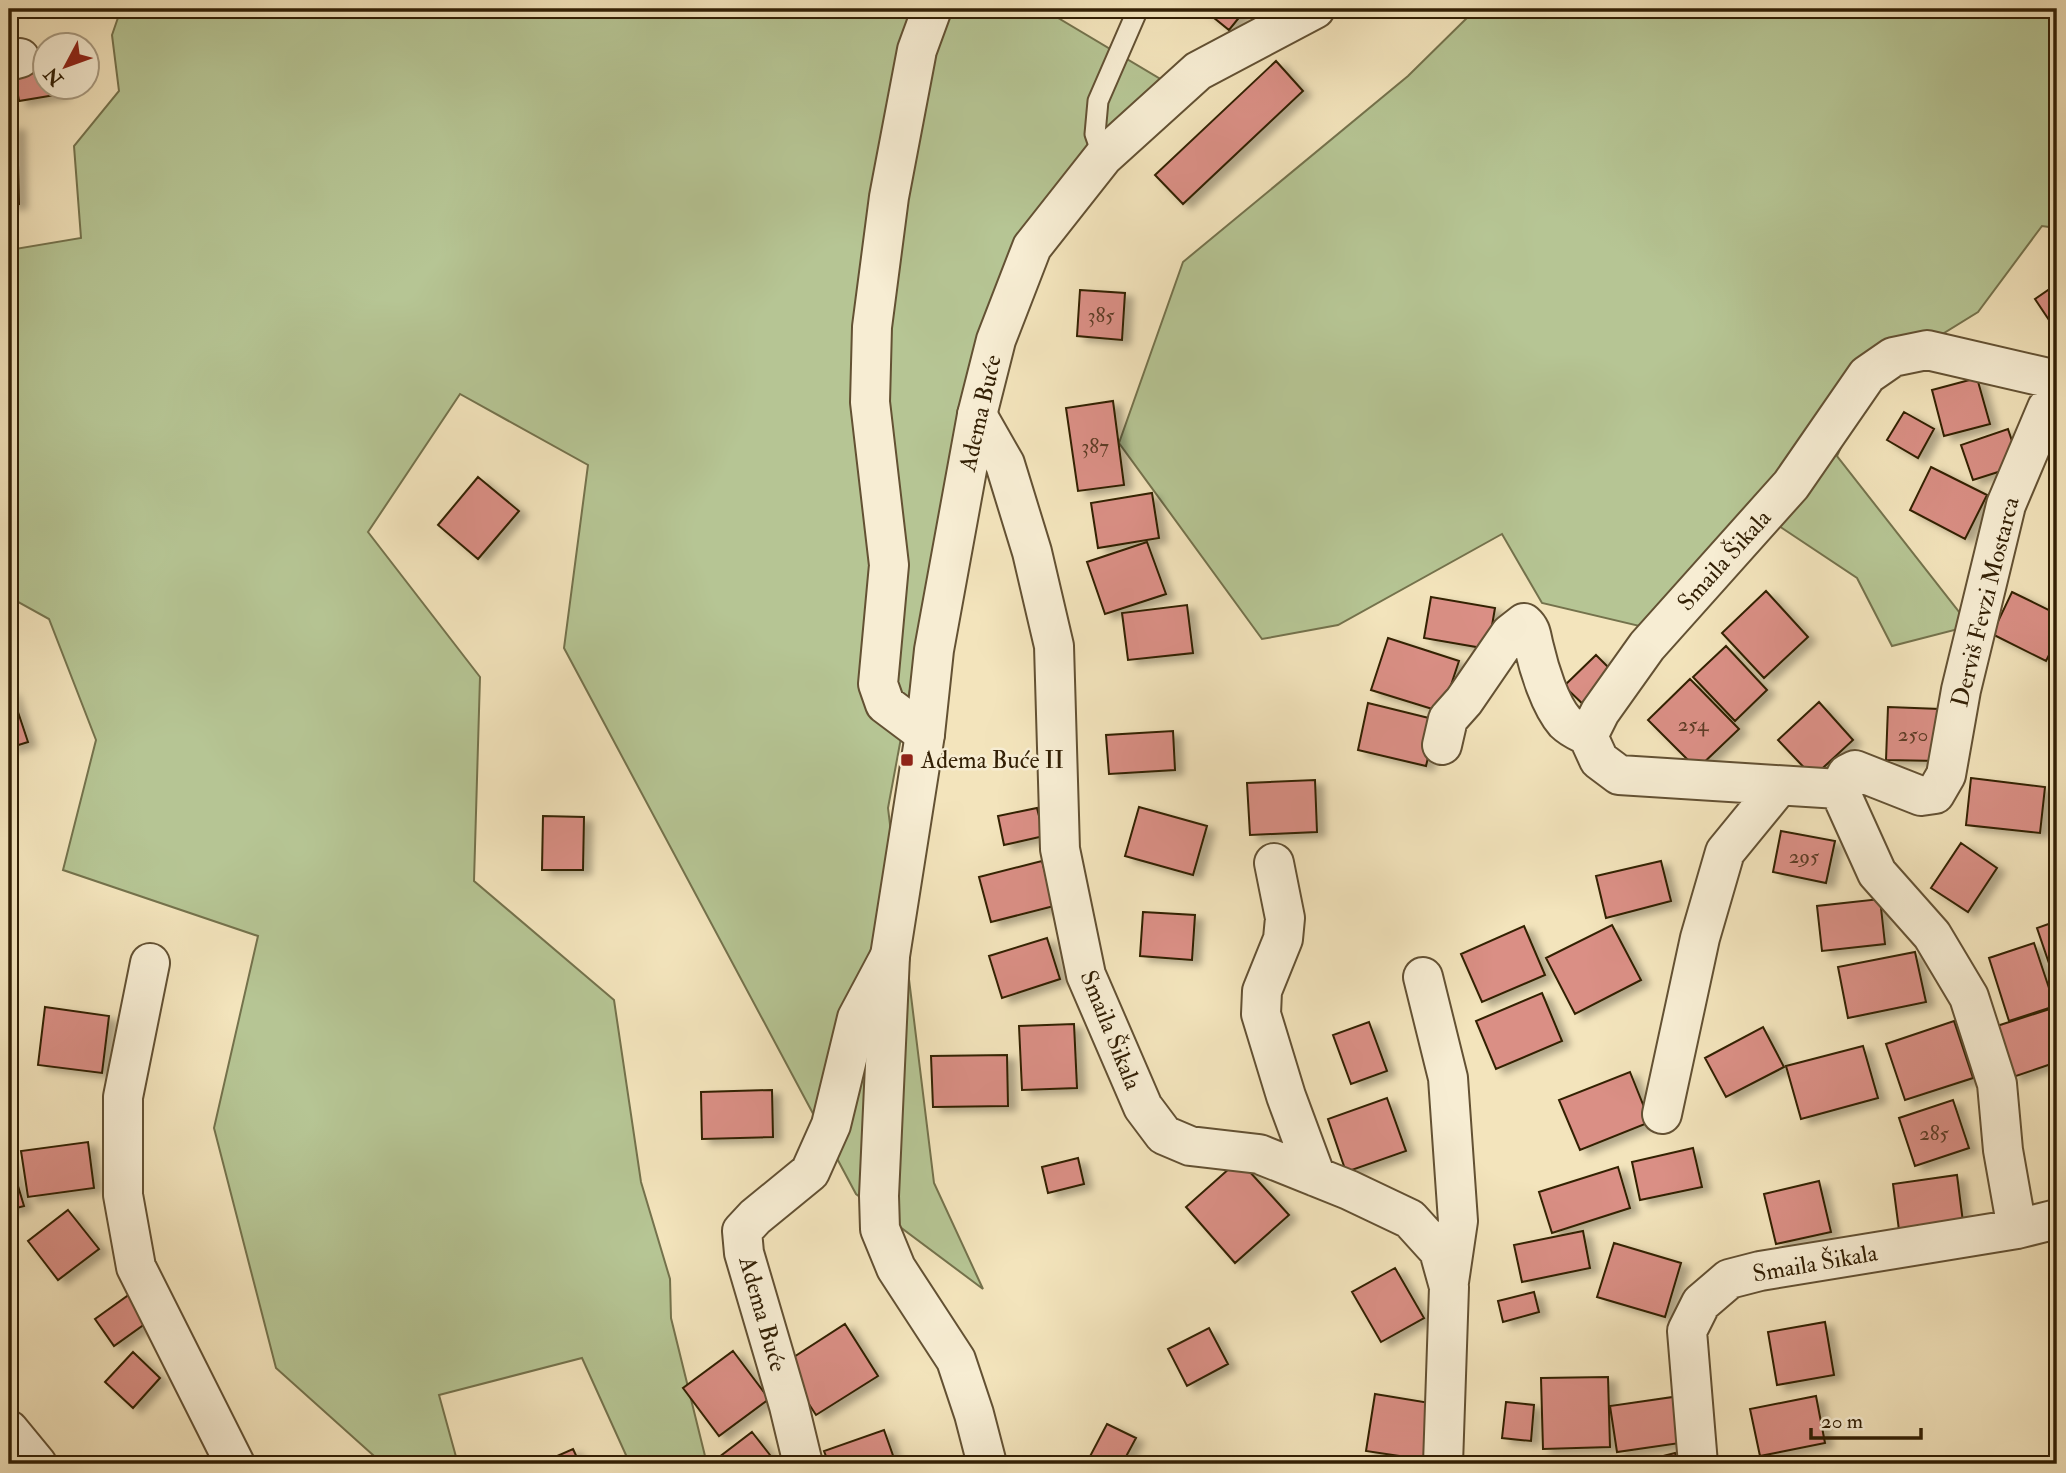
<svg xmlns="http://www.w3.org/2000/svg" width="2066" height="1473" viewBox="0 0 2066 1473" font-family="'IM FELL Double Pica',serif">
<defs>
<filter id="shadow"><feDropShadow dx="8" dy="4.5" stdDeviation="3.5" flood-color="#0004"/></filter>
</defs>
<rect width="100%" height="100%" fill="#f3e4bc"/>
<filter id="stains"><feTurbulence type="fractalNoise" baseFrequency=".00286" numOctaves="4"/><feColorMatrix values="0 0 0 0 .2 0 0 0 0 .09 0 0 0 0 .02 0 0 0 .5 -.17"/></filter>
<radialGradient id="worn" r=".72"><stop offset=".6" stop-color="#630" stop-opacity="0"/><stop offset="1" stop-color="#630" stop-opacity=".3"/></radialGradient>
<!-- green -->
<path fill="#b6c594" stroke="#74724c" stroke-width="2" d="M121,9H1043L1167,83L1070,168L967,382L888,808L934,1183L983,1289L856,1194L564,648L588,465L460,394L368,532L480,677L474,881L614,1000L641,1182L670,1279L671,1318L707,1464H630L582,1358L439,1395L458,1464H383L276,1368L214,1128L258,936L63,870L96,740L49,619L9,597V250L81,238L74,146L119,91L112,35Z
M1476,9H2042L2057,22V228L2042,226L1978,312L1873,377L1837,456L1970,626L1892,646L1857,578L1764,516L1673,634L1542,603L1502,534L1338,625L1262,639L1119,443L1183,262L1408,76Z"/>
<!-- building -->
<path fill="#da8f85" stroke="#332005" stroke-width="2" filter="url(#shadow)" d="M1203,9H1246L1229,30Z
M1276,61L1303,91L1183,204L1155,175Z
M46,68V88H60L61,94L19,101L14,73Z
M9,126H17L19,204L9,205Z
M2057,284V332L2035,299Z
M1080,290L1125,293L1122,340L1077,336Z
M1977,378L1990,424L1944,436L1932,390Z
M1113,401L1124,485L1078,491L1066,408Z
M1904,412L1934,429L1918,458L1887,440Z
M2008,429L2020,465L1973,480L1961,445Z
M1931,467L1987,495L1965,539L1910,510Z
M478,477L519,511L478,559L438,525Z
M1152,493L1159,538L1098,548L1091,503Z
M1147,542L1166,594L1105,614L1087,562Z
M1766,591L1808,637L1764,678L1722,633Z
M2012,592L2057,614V639L2046,661L1992,634Z
M1431,597L1495,608L1488,649L1424,638Z
M1187,605L1193,653L1128,660L1122,613Z
M1388,638L1459,661L1442,712L1371,690Z
M1726,646L1767,690L1735,721L1693,677Z
M1596,655L1618,677L1587,708L1564,686Z
M1690,679L1739,729L1697,769L1648,720Z
M9,691H11L28,742L9,748Z
M1819,702L1853,740L1813,777L1778,740Z
M1368,703L1437,720L1426,766L1358,750Z
M1888,707L1940,709L1939,761L1886,760Z
M1173,731L1175,770L1109,774L1106,735Z
M1971,778L2045,787L2040,833L1966,825Z
M1315,780L1317,832L1250,835L1247,783Z
M1139,807L1207,826L1193,875L1125,856Z
M1037,808L1044,836L1004,845L998,816Z
M543,816L584,817L583,870H542Z
M1781,831L1835,841L1826,883L1773,872Z
M1961,843L1997,868L1968,912L1931,888Z
M1042,861L1054,906L991,922L979,877Z
M1661,861L1671,901L1606,918L1596,876Z
M1880,899L1885,944L1822,951L1817,906Z
M1143,912L1195,915L1192,960L1140,956Z
M2057,921V977L2054,978L2037,928Z
M1612,925L1641,980L1575,1014L1546,958Z
M1524,926L1545,975L1482,1002L1461,954Z
M1047,938L1060,979L1002,998L989,956Z
M2034,943L2055,1006L2009,1021L1989,958Z
M1915,952L1926,1002L1848,1018L1838,967Z
M1542,993L1562,1041L1496,1069L1476,1021Z
M45,1007L109,1016L102,1073L38,1065Z
M2056,1007L2057,1062L2013,1077L1997,1026Z
M1954,1021L1973,1078L1905,1100L1886,1044Z
M1369,1022L1387,1071L1351,1084L1333,1035Z
M1074,1024L1077,1088L1022,1090L1019,1026Z
M1763,1027L1784,1067L1726,1097L1705,1058Z
M1863,1046L1878,1098L1801,1119L1786,1066Z
M1007,1055L1008,1106L933,1107L931,1056Z
M1630,1072L1650,1122L1580,1150L1559,1100Z
M772,1090L773,1137L702,1139L701,1092Z
M1387,1098L1406,1151L1346,1172L1328,1119Z
M1953,1100L1969,1148L1915,1166L1899,1118Z
M88,1142L94,1188L28,1197L21,1151Z
M1693,1148L1702,1187L1640,1200L1632,1162Z
M9,1156L24,1206L9,1210Z
M1078,1158L1084,1184L1048,1193L1042,1167Z
M1239,1160L1289,1215L1235,1263L1186,1207Z
M1618,1167L1630,1208L1552,1233L1539,1192Z
M1957,1175L1964,1230L1900,1238L1893,1184Z
M1819,1181L1831,1232L1776,1244L1764,1194Z
M68,1210L99,1249L58,1280L28,1241Z
M1583,1231L1590,1268L1522,1282L1514,1245Z
M1614,1243L1681,1263L1665,1317L1597,1297Z
M1395,1268L1424,1318L1381,1342L1352,1292Z
M137,1289L156,1316L114,1346L95,1319Z
M1534,1292L1539,1312L1503,1322L1498,1301Z
M1825,1322L1834,1375L1777,1385L1768,1332Z
M845,1324L878,1376L816,1415L783,1364Z
M1209,1328L1228,1364L1187,1386L1168,1349Z
M733,1351L769,1399L719,1436L683,1388Z
M133,1352L160,1378L133,1408L105,1382Z
M1608,1377L1610,1447L1543,1449L1541,1378Z
M1375,1394L1442,1405L1433,1461L1366,1451Z
M1816,1396L1825,1443L1760,1456L1750,1409Z
M1673,1397L1680,1443L1617,1452L1610,1406Z
M1506,1402L1534,1405L1531,1441L1502,1438Z
M1107,1424L1136,1438L1122,1464H1086Z
M884,1430L896,1464H829L824,1451Z
M752,1432L777,1464H710Z
M573,1449L580,1464H539Z
M1675,1453L1678,1464H1632Z"/>
<g fill="none" stroke-linecap="round" stroke-linejoin="round">
<!-- service casing -->
<g stroke="#635133" stroke-width="23">
<path id="service" d="M1103,157L1095,134L1098,101L1138,9"/>
</g>
<!-- minor casing -->
<g stroke="#635133" stroke-width="42">
<path id="minor" d="M9,61L20,58
M977,415L1005,464L1032,552L1054,646L1060,849L1086,975L1143,1107L1164,1135L1190,1146L1259,1154L1349,1190L1410,1219L1439,1251L1449,1287L1443,1464
M925,734L885,704L878,684L889,565L870,402L872,327L889,197L917,50L932,9
M1442,745L1448,719L1464,701L1510,634L1524,623C1532,630 1531,636 1534,647C1539,669 1550,705 1565,722C1572,729 1580,732 1588,736
M1839,789L1619,775L1599,760L1588,736L1600,712L1647,646L1791,485L1867,375L1893,357L1927,350L2057,380
M1839,789L1847,774L1855,770L1921,796L1935,794L1946,775L1961,690L2006,505L2047,408L2057,397
M1839,789L1877,873L1932,935L1969,997L1997,1084L2003,1150L2017,1229
M1274,863L1285,918L1283,939L1262,991L1261,1014L1286,1096L1316,1177
M150,963L123,1097V1195L136,1267L235,1464
M1423,977L1448,1078L1458,1221L1449,1282
M1662,1114L1700,938L1725,852L1779,786
M9,1430L37,1464
M803,1464L789,1406L744,1253L742,1231L755,1217L810,1172L831,1125L857,1018L890,956
M1698,1464L1687,1331L1701,1303L1729,1279L1760,1271L2017,1229L2057,1219"/>
</g>
<!-- tertiary casing -->
<g stroke="#635133" stroke-width="42">
<path id="tertiary" d="M987,1464L974,1414L956,1360L896,1268L880,1229L879,1196L890,956L925,734L934,650L977,415L996,340L1032,247L1103,157L1198,71L1315,9"/>
</g>
<!-- service -->
<use href="#service" stroke="#f7edd3" stroke-width="19"/>
<!-- minor -->
<use href="#minor" stroke="#f7edd3" stroke-width="38"/>
<!-- tertiary -->
<use href="#tertiary" stroke="#f7edd3" stroke-width="38"/>
</g>
<!-- markers -->
<rect fill="#8f2418" stroke="#f7edd3" stroke-width="2.5" x="900" y="753" width="14" height="14" rx="3.5"/>
<g text-anchor="middle" stroke-width="5" stroke-linejoin="round" paint-order="stroke">
<!-- number labels -->
<g font-size="21" fill="#5d3c25">
<text x="1101" y="322">385</text>
<text x="1095" y="453">387</text>
<text x="1693" y="731">254</text>
<text x="1913" y="741">250</text>
<text x="1804" y="863">295</text>
<text x="1934" y="1140">285</text>
</g>
<!-- street labels -->
<g font-size="24" fill="#332005" stroke="#f7edd3">
<text transform="translate(980 413) rotate(-77)" y="8">Adema Buće</text>
<text transform="translate(1724 560) rotate(-48)" y="8">Smaila Šikala</text>
<text transform="translate(1985 602) rotate(-76)" y="8">Derviš Fevzi Mostarca</text>
<text transform="translate(1111 1030) rotate(68)" y="8">Smaila Šikala</text>
<text transform="translate(1815 1263) rotate(-10)" y="8">Smaila Šikala</text>
<text transform="translate(763 1314) rotate(74)" y="8">Adema Buće</text>
</g>
<!-- poi labels -->
<g font-size="24" fill="#332005" stroke="#f7edd3" text-anchor="start">
<text x="921" y="768">Adema Buće II</text>
</g>
</g>
<!-- margin -->
<rect width="2066" height="1473" fill="none" stroke="#f3e4bc" stroke-width="35"/>
<rect x="10" y="10" width="2045" height="1452" fill="none" stroke="#332005" stroke-width="3.5"/>
<rect x="18" y="18" width="2031" height="1438" fill="none" stroke="#332005" stroke-width="2"/>
<!-- north arrow -->
<g transform="translate(66 66) rotate(229)"><circle r="33" fill="#f7edd3" stroke="#a99b81" stroke-width="2"/>
<path d="M0-5L12 26L0 18L-12 26Z" fill="#8f2418"/>
<text y="-10" font-size="19" font-weight="bold" text-anchor="middle" fill="#332005">N</text>
</g>
<!-- scale -->
<path d="M1811 1428v10h110v-10" fill="none" stroke="#332005" stroke-width="3.5"/>
<text x="1821" y="1428" font-size="21" fill="#332005" stroke="#f7edd3" stroke-width="5" paint-order="stroke">20 m</text>
<rect width="100%" height="100%" filter="url(#stains)"/>
<rect width="100%" height="100%" fill="url(#worn)"/>
</svg>
